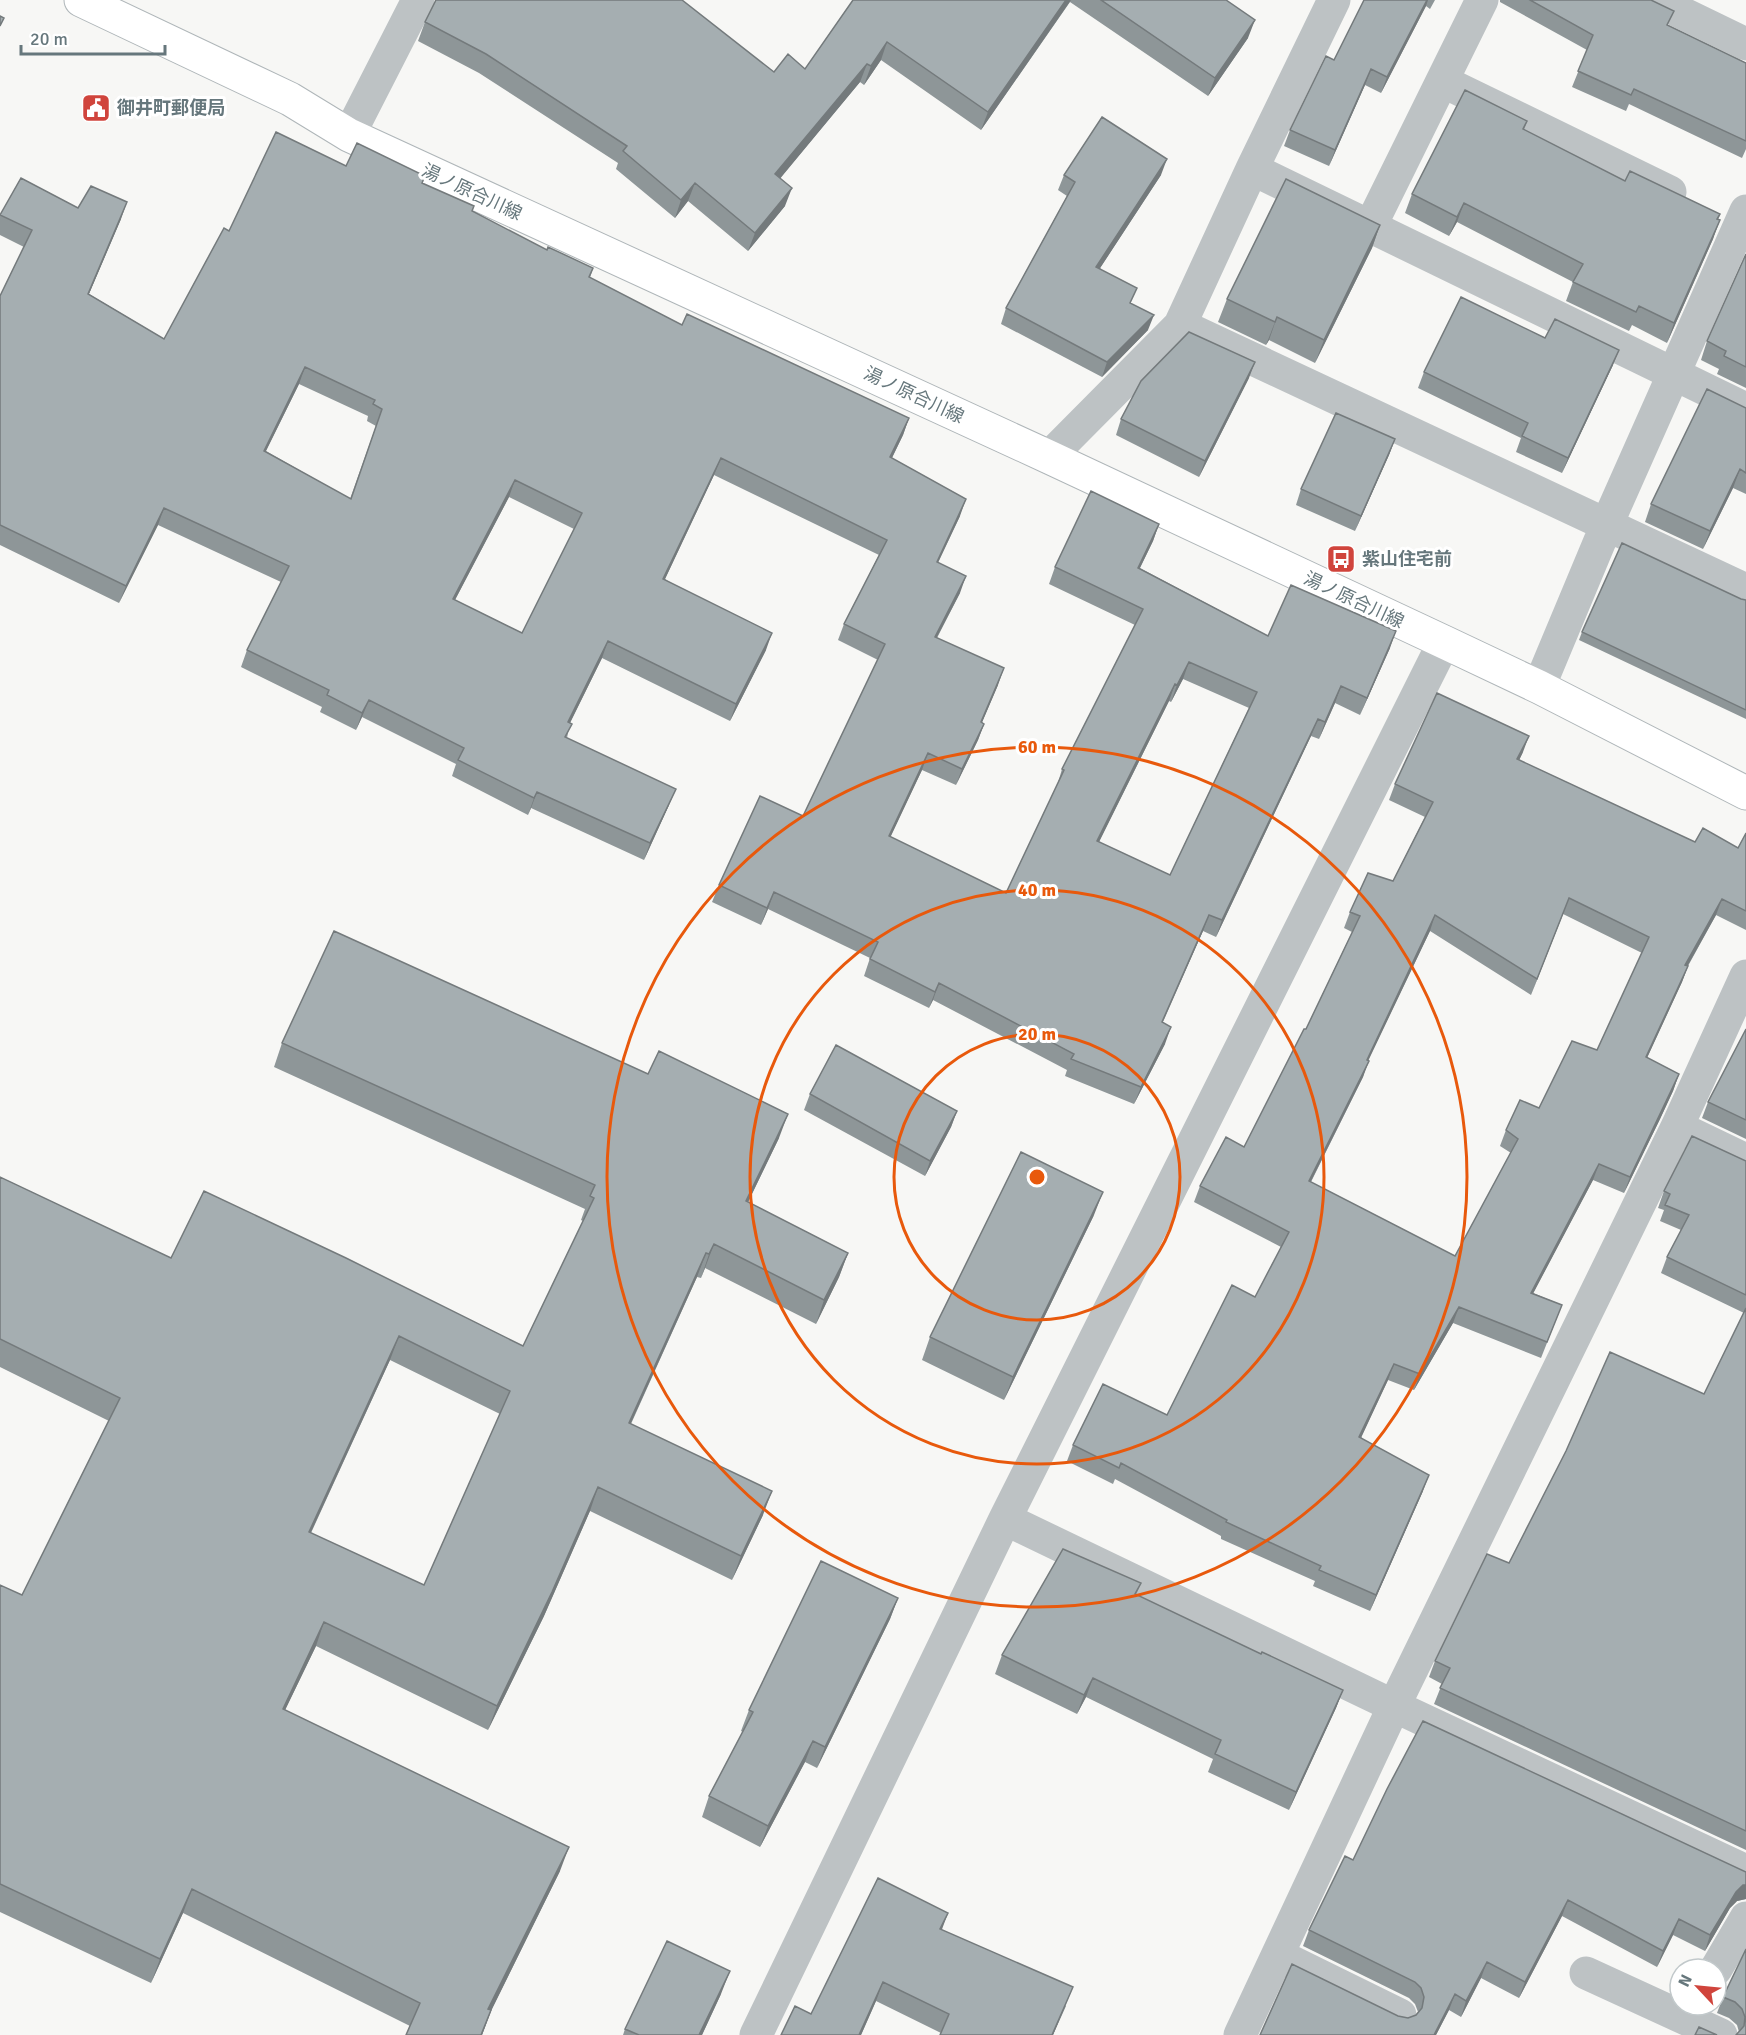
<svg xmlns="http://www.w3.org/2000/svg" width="1746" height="2035" viewBox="0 0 1746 2035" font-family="Signika,'Noto Sans JP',sans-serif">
<rect width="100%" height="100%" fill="#f7f7f5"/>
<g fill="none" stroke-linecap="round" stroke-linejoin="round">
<!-- secondary casing -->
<g stroke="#afb6b9" stroke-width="35">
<path id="secondary" d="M81,0L290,99L349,135L1049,457L1444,642L1539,687L1746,793"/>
</g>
<!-- minor -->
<path stroke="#bdc2c4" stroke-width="33" d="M1655,0L1746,44
M1442,81L1670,192
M349,135L418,0
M1252,169L1746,409
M1370,227L1482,0
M1180,325L1746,590
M1049,457L1180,325L1252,169L1334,0
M1539,687L1607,524L1746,211
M1677,1127L1746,1160
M1005,1519L1394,1706L1746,1871
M1278,1955L1400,2015
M1716,1969L1746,1918
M1586,1973L1721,2035
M756,2035L1005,1519L1444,642
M1240,2035L1394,1706L1677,1127L1746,976"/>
<!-- secondary -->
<use href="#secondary" stroke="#fff" stroke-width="33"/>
</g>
<!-- wall -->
<path fill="#8e9698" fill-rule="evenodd" d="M853,0H1226L1248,38L1208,96L1070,2L981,130L881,60L864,85L860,82L780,178L785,206L748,251L688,201L675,218L616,169L618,163L479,73L418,41L425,22L774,72L805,69Z
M1364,0H1435L1430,9L1426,6L1381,93L1365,85L1329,166L1284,146L1290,130L1334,60Z
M1500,0H1651L1668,25L1746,63V149L1742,158L1629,104L1626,111L1572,87L1587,50L1500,2Z
M1527,121L1524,130L1625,181L1720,214L1713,239L1667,343L1632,325L1629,331L1566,301L1573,282L1457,222L1449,236L1405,213L1412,194Z
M346,166L422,183L472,212L547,250L593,268L590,278L682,325L909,418L903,435L892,458L960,516L938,563L960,593L937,638L998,685L982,722L984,724L978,740L956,785L922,770L890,837L1006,893L1057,786L1062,769L1135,625L1049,584L1055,567L1159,524L1153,541L1140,568L1268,636L1390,648L1360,715L1335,703L1319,739L1311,736L1216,937L1203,931L1163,1022L1165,1044L1134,1104L1065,1076L1067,1070L933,1000L929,1008L864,976L870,958L768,909L761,925L712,902L719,885L803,816L878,660L838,640L844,624L879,555L714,475L665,579L766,650L730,721L602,658L570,723L567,738L669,805L644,860L531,808L528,815L452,776L456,764L362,717L356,730L320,712L322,707L241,667L247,650L281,582L158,525L119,603L0,545V296L24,247L0,235V216L21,178L78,208L121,219L89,294L164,339L229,231ZM299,384L368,416L367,421L376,426L350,499L266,451ZM509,497L574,529L522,633L455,600ZM1183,679L1249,708L1170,875L1099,842L1169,701L1171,702Z
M1064,175H1161L1100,268L1132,304L1148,330L1102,377L1001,324L1006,308L1067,196L1058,190Z
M1380,225L1372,248L1315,363L1269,340L1266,345L1218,322L1227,299Z
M1746,254V388L1717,374L1719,369L1701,360L1707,341Z
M1545,338L1613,365L1562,473L1516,452L1521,438L1418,388L1424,372Z
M1249,378L1199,477L1116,435L1121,419Z
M1746,408V494L1733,488L1703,549L1645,522L1651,504Z
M1395,439L1389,455L1355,531L1296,505L1301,489Z
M1746,600V719L1579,640L1582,632Z
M1523,752L1519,760L1695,842L1738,848L1746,833V930L1716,915L1688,966L1682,982L1647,1058L1679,1074L1673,1091L1660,1119L1624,1193L1593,1180L1533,1293L1562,1305L1541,1358L1453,1323L1414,1390L1388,1380L1361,1437L1423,1491L1370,1611L1313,1586L1315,1581L1221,1539V1536L1115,1479L1113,1484L1067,1461L1073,1445L1167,1415L1255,1297L1281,1247L1194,1202L1200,1186L1244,1147L1306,1029L1352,932L1344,928L1350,912L1393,881L1425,817L1389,800L1395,784ZM1563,914L1642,953L1597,1050L1539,1108L1506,1130L1500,1146L1511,1153L1455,1256L1311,1182L1363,1077L1368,1060L1430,931L1531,995Z
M1746,1029V1139L1702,1118L1708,1102Z
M282,1043L779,1138L748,1202L848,1253L839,1277L816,1324L705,1268L701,1278L697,1277L631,1424L763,1515L732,1580L590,1511L544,1616L488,1730L316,1646L285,1710L560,1871L491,2011L482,2035H406L410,2026L183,1913L151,1983L0,1912V1585L22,1595L109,1421L0,1367V1177L171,1258L523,1346L583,1221L581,1220L585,1209L274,1067ZM390,1360L500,1414L424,1585L311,1533Z
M810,1094L957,1111L951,1127L925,1176L804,1110Z
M1746,1161V1850L1434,1704L1442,1684L1429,1677L1435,1661L1509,1563L1704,1394L1744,1313L1661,1273L1667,1257L1681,1230L1660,1221L1664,1210L1658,1208L1664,1191Z
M1094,1215L1004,1400L922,1360L930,1337Z
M1141,1583L1136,1595L1261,1654L1343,1690L1336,1708L1289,1810L1208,1772L1213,1759L1086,1697L1077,1714L995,1674L1002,1655Z
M898,1598L890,1619L817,1768L805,1762L760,1847L702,1817L709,1796L743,1732L741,1731L749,1710Z
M1353,1860L1744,1872H1746V1899L1737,1901L1730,1908L1705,1951L1673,1935L1657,1967L1562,1916L1519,1998L1481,1978L1461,2017L1449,2010L1436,2035H1260L1398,2016L1408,2018L1416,2015L1418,2012L1415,2004L1409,1998L1303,1946L1309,1930Z
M942,1930L1066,2006L1053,2035H940L941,2033L876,2001L861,2035H781L811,2014Z
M1746,1949V2035L1737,2034L1739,2032L1737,2025L1729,2018L1717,2013L1723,1997Z
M721,1994L702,2035H623L625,2029Z"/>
<!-- shaded-wall -->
<path fill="#747a7c" d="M1066,0H1071L981,130L988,112Z
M1427,0H1428L1426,6L1381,93L1387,77Z
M1255,20L1248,38L1208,96L1215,78Z
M887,42L881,60L864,85L871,66Z
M867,64L860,82L769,192L775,174Z
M1371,69L1365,85L1329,166L1335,150Z
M1167,159L1161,175L1091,282L1096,267Z
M695,183L688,201L675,218L681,200Z
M792,188L785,206L748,251L755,233Z
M127,202L121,219L82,310L88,294Z
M1464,203L1457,222L1449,236L1457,217Z
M1720,220L1713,239L1667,343L1674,323Z
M1380,225L1372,248L1315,363L1324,340Z
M1154,315L1148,330L1102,377L1107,362Z
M1277,317L1269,340L1266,345L1275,322Z
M1619,350L1613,365L1562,473L1568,458Z
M1255,362L1249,378L1199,477L1205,461Z
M305,367L299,384L258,467L264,451Z
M909,418L903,435L884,474L890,457Z
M1395,439L1389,455L1355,531L1361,516Z
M721,458L714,475L657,596L663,579Z
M1740,469L1733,488L1703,549L1710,531Z
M515,480L509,497L447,615L453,599Z
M966,499L960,516L930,579L937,562Z
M164,508L158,525L119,603L126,586Z
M1159,524L1153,541L1132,584L1138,568Z
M966,576L960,593L928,654L935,637Z
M1396,631L1390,648L1360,715L1367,698Z
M772,633L766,650L730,721L736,704Z
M608,641L602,658L562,739L568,722Z
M1189,662L1183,679L1171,702L1177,685Z
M1004,668L998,685L975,739L981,722Z
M1175,684L1169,701L1091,858L1097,841Z
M1341,686L1335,703L1319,739L1325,722Z
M369,700L362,717L356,730L362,713Z
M1318,719L1311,736L1216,937L1222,920Z
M984,724L978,740L956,785L962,769Z
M1529,736L1523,752L1512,775L1517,759Z
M928,753L922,770L883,853L889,836Z
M676,789L669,805L644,860L650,843Z
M537,792L531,808L528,815L534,798Z
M774,892L768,909L761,925L767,908Z
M1569,898L1563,914L1531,995L1537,979Z
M1722,899L1716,915L1679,981L1685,965Z
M1209,915L1203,931L1155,1038L1162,1022Z
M1435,915L1430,931L1361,1076L1367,1060Z
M1688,966L1682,982L1640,1073L1646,1057Z
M939,983L933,1000L929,1008L935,992Z
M1171,1027L1165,1044L1134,1104L1141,1087Z
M1369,1061L1363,1077L1303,1197L1309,1181Z
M1679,1074L1673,1091L1660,1119L1624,1193L1630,1177Z
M957,1111L951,1127L925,1176L930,1161Z
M788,1114L779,1138L737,1225L746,1201Z
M1599,1164L1593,1180L1525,1309L1531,1293Z
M1103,1192L1094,1215L1004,1400L1013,1377Z
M714,1244L705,1268L701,1278L709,1254Z
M706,1253L697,1277L620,1447L629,1423Z
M848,1253L839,1277L816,1324L824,1300Z
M1459,1307L1453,1323L1414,1390L1420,1374Z
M399,1336L390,1360L300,1556L309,1532Z
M1394,1364L1388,1380L1354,1453L1359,1437Z
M1429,1475L1423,1491L1370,1611L1376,1595Z
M598,1487L590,1511L544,1616L488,1730L497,1706Z
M772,1491L763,1515L732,1580L741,1556Z
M898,1598L890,1619L817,1768L825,1747Z
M324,1622L316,1646L274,1733L283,1709Z
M1093,1678L1086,1697L1077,1714L1084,1695Z
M1343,1690L1336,1708L1289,1810L1296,1792Z
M813,1741L805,1762L760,1847L768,1826Z
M569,1847L560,1871L491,2011L482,2035H481L488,2009Z
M1743,1885H1746V1899L1737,1901L1730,1908L1705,1951L1710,1935L1736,1892Z
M192,1889L183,1913L151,1983L160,1959Z
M1568,1900L1562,1916L1519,1998L1525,1982Z
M948,1913L941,1932L940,1929Z
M1679,1919L1673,1935L1657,1967L1663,1951Z
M1487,1962L1481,1978L1461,2017L1466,2001Z
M730,1971L721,1994L702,2035H699Z
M883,1982L876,2001L861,2035H859Z
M1073,1987L1053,2035H1052Z
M1455,1994L1449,2010L1436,2035H1434Z"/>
<!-- building -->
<path fill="#a5aeb1" stroke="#747a7c" stroke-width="1.5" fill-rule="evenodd" d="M436,0H682L774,72L788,54L805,69L853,0H1066L988,112L887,42L871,66L867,64L775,174L792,188L755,233L695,183L681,200L623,151L627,146L486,54L425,22Z
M1101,0H1226L1255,20L1215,78Z
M1364,0H1427L1387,77L1371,69L1335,150L1290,130L1326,56L1334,60Z
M1530,0H1651L1674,11L1667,25L1746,63V141L1634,89L1631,95L1578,71L1593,35Z
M0,16L4,18L0,26Z
M1465,90L1527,121L1523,129L1625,181L1630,171L1720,214L1717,219L1720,220L1674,323L1639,306L1636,312L1573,282L1583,264L1464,203L1457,217L1412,194Z
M1102,117L1167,159L1096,267L1137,288L1130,303L1154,315L1107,362L1006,308L1075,182L1064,175Z
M276,132L346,166L357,143L425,176L422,183L474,206L472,211L547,250L548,247L593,268L589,277L682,325L687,314L909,418L890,457L966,499L937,562L966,576L935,637L1004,668L981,722L984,724L962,769L928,753L889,836L1006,893L1064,770L1062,769L1143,609L1055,567L1091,491L1159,524L1138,568L1268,636L1291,585L1396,631L1367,698L1341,686L1325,722L1318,719L1222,920L1209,915L1162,1022L1171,1027L1141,1087L1071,1059L1074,1054L939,983L935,992L870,959L878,942L774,892L767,908L719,885L760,796L803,816L885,644L844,624L887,540L721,458L663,579L772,633L736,704L608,641L568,722L572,724L565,737L676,789L650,843L537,792L534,798L458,760L464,748L369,700L362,713L327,695L329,690L247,650L289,566L164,508L126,586L0,525V296L32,230L0,215L21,178L78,208L91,186L127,202L88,294L164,339L224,228L229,231ZM305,367L375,400L373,404L382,409L351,499L264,451ZM515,480L582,513L522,633L453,599ZM1189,662L1257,692L1170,875L1097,841L1175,684L1177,685Z
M1286,179L1380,225L1324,340L1277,317L1275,322L1227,299Z
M1746,254V367L1724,356L1726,351L1707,341Z
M1461,297L1545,338L1555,319L1619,350L1568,458L1522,436L1528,423L1424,372Z
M1189,332L1255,362L1205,461L1121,419L1141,381Z
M1707,389L1746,408V473L1740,469L1710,531L1651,504Z
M1336,413L1395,439L1361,516L1301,489Z
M1622,543L1741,599L1746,600V710L1582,632Z
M1437,693L1529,736L1517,759L1695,842L1703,828L1738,848L1746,833V911L1722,899L1685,965L1688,966L1646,1057L1679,1074L1630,1177L1599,1164L1531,1293L1562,1305L1547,1342L1459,1307L1420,1374L1394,1364L1359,1437L1429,1475L1376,1595L1319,1570L1321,1566L1226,1522L1227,1520L1121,1463L1119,1468L1073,1445L1103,1384L1167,1415L1232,1285L1255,1297L1289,1232L1200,1186L1226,1137L1244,1147L1304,1029H1306L1360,916L1350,912L1368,873L1393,881L1433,802L1395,784ZM1569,898L1649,937L1597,1050L1572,1041L1539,1108L1520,1100L1506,1130L1518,1139L1455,1256L1309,1181L1369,1061L1367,1060L1435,915L1537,979Z
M334,931L648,1074L659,1051L788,1114L746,1201L848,1253L824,1300L714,1244L709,1254L706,1253L629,1423L772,1491L741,1556L598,1487L552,1592L497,1706L324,1622L283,1709L569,1847L488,2009L491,2010L481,2035H406L420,2003L192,1889L160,1959L0,1884V1585L22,1595L120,1398L0,1339V1177L171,1258L204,1191L346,1258L523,1346L594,1198L590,1196L595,1185L282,1043ZM399,1336L510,1391L424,1585L309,1532Z
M1746,1029V1120L1708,1102Z
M836,1045L957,1111L930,1161L810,1094Z
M1692,1136L1746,1161V1295L1667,1257L1689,1215L1665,1205L1670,1194L1664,1191Z
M1021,1152L1103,1192L1013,1377L930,1337Z
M1746,1308V1831L1440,1688L1450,1668L1435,1661L1487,1554L1509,1563L1566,1451L1610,1352L1704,1394Z
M1063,1549L1141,1583L1135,1594L1261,1654L1262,1652L1343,1690L1296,1792L1215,1754L1221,1740L1093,1678L1084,1695L1002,1655Z
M821,1561L898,1598L825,1747L813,1741L768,1826L709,1796L753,1712L749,1710Z
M1423,1721L1746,1872V1885H1743L1736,1892L1710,1935L1679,1919L1663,1951L1568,1900L1525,1982L1487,1962L1466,2001L1455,1994L1434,2035H1260L1292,1964L1398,2016L1408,2018L1416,2015L1422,2008L1424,1997L1421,1988L1415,1982L1309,1930L1345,1856L1353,1860L1387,1789Z
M878,1878L948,1913L940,1929L1073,1987L1052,2035H940L949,2014L883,1982L859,2035H781L795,2006L811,2014Z
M667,1941L730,1971L699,2035H639L625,2029Z
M1746,1949V2035H1736L1744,2026L1745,2017L1742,2009L1735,2002L1723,1997Z
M1699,2027L1717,2035H1695Z"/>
<!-- distance rings -->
<g fill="none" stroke="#e8590c" stroke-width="3">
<circle cx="1037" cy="1177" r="143"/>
<circle cx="1037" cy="1177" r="287"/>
<circle cx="1037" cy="1177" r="430"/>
</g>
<!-- icons -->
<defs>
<g id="civic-square" transform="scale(1.5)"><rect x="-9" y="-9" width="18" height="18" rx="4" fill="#d0443c" stroke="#fff"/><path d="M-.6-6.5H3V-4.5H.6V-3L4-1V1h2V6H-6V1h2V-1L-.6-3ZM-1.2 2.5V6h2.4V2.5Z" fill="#fff"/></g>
<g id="bus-square" transform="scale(1.5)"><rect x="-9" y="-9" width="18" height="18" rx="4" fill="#d0443c" stroke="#fff"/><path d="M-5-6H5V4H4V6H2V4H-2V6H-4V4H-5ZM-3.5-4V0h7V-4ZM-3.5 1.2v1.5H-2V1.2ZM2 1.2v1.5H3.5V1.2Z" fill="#fff"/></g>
</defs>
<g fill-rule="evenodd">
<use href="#civic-square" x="96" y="108"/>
<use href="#bus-square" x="1341" y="559"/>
</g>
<g text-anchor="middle" stroke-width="6" stroke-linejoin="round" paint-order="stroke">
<!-- poi labels -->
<g font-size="18" font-weight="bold" fill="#66777c" stroke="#fff" text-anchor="start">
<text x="117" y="114">御井町郵便局</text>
<text x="1362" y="565">紫山住宅前</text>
</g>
<!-- street labels -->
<g font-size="18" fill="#66777c" stroke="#fff">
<text transform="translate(472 192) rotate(25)" y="6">湯ノ原合川線</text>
<text transform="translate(914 395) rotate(25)" y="6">湯ノ原合川線</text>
<text transform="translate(1354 600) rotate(25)" y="6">湯ノ原合川線</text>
</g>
</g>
<circle cx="1037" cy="1177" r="9" fill="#e8590c" stroke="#fff" stroke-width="3"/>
<g font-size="18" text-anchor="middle" font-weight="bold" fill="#e8590c" stroke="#fff" stroke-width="6" stroke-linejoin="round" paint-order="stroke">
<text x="1037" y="753">60 m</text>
<text x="1037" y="896">40 m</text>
<text x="1037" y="1040">20 m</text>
</g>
<!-- north arrow -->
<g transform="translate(1698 1987) rotate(296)"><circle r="28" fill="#ffffff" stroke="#c2c9cb" stroke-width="1.5"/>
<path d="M0-4.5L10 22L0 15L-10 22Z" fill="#d0443c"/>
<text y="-9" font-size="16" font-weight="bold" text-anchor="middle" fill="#66777c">N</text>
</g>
<!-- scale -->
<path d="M21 45v9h144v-9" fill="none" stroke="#66777c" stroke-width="3"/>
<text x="30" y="45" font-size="18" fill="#66777c" stroke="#ffffff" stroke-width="4.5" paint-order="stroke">20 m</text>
</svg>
